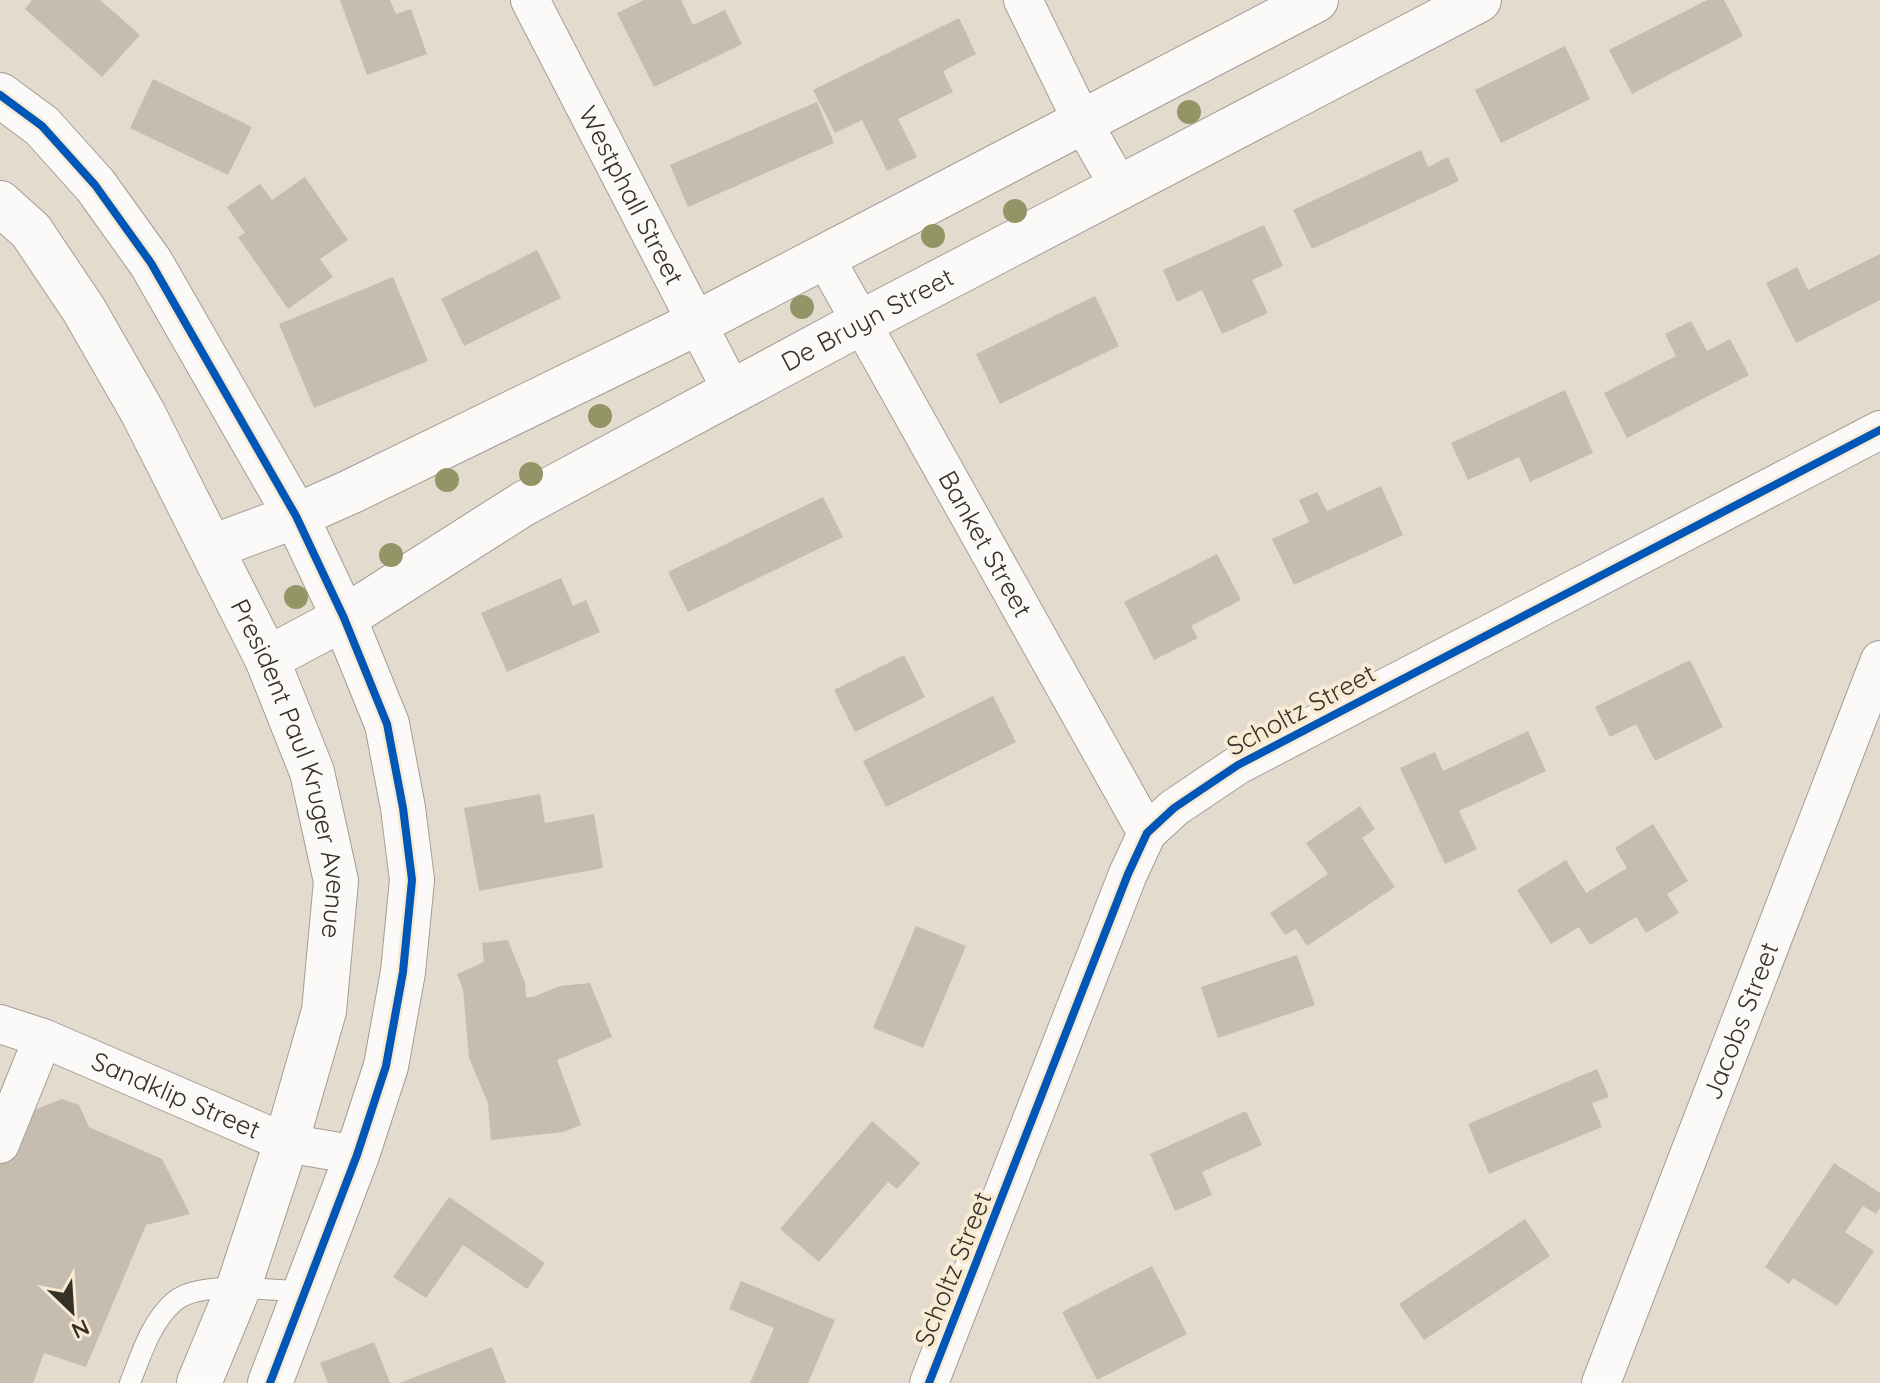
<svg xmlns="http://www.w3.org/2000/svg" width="1880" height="1383" viewBox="0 0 1880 1383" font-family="Quicksand,sans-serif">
<rect width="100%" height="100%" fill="#e3dbce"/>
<!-- building -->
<path fill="#c7bcb0" d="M32,0H100L140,35L102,77L25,9Z
M340,0H390L396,14L411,9L427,54L367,75Z
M644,0H681L693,25L725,10L742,44L654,87L617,13Z
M1707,0H1724L1743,36L1632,94L1609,50Z
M959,18L976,54L943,71L953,92L898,119L917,157L887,171L862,120L835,133L813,90Z
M1565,46L1590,99L1501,143L1475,90Z
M153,79L252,127L228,175L130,128Z
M817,102L834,143L688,207L670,165Z
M1421,150L1428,167L1448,157L1459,181L1312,249L1293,210Z
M305,177L348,240L320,259L333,277L288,309L238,237L245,233L227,207L260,184L272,200Z
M1264,225L1283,266L1252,280L1268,313L1222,334L1202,290L1177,302L1163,270Z
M537,250L561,298L464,346L441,299Z
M1880,254V300L1796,343L1766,283L1797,267L1808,290Z
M393,277L428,361L314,408L279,324Z
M1095,296L1119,346L1000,404L976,354Z
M1691,321L1707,351L1730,339L1749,375L1627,438L1604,393L1676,356L1665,334Z
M1565,390L1593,453L1530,482L1519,457L1468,480L1451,443Z
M1381,486L1403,535L1294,585L1272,539L1309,522L1299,500L1317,492L1327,511Z
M823,497L843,537L688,612L668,572Z
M1217,554L1241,600L1191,626L1198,638L1154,660L1124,602Z
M561,578L573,606L586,600L600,632L507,672L481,613Z
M904,655L925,697L855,732L834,690Z
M1690,660L1723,727L1655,761L1636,724L1610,737L1595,707Z
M993,696L1016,742L886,807L863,761Z
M1528,731L1546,771L1459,811L1477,849L1445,864L1400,768L1435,752L1443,771Z
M540,794L545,823L594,814L603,868L479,891L464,808Z
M1360,806L1375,829L1362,838L1395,887L1307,946L1296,929L1285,935L1270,913L1328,874L1306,843Z
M1653,824L1688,881L1667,894L1679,913L1646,933L1636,917L1590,945L1579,927L1551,944L1517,890L1566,860L1586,893L1627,868L1615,848Z
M916,926L966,946L923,1048L873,1028Z
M508,940L525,983L526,997H533L560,986L590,983L612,1037L557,1060L581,1125L563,1132L491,1140L488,1103L469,1058L463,989L457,974L484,962L482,943Z
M1297,955L1315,1005L1218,1038L1201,987Z
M1597,1069L1609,1097L1592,1103L1602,1127L1489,1174L1468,1124Z
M62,1099L79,1105L89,1127L162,1159L190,1214L146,1225L86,1367L44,1353L33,1383H0V1155L16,1117Z
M1246,1111L1262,1145L1202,1172L1212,1195L1175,1211L1150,1154Z
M872,1121L920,1163L897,1189L888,1182L819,1262L780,1229Z
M1834,1163L1880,1193V1208L1876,1214L1863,1206L1845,1232L1874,1251L1837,1306L1793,1278L1789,1284L1765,1267Z
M449,1197L545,1263L527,1289L463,1245L426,1298L393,1277Z
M1525,1219L1550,1256L1424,1340L1399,1304Z
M1152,1266L1187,1334L1097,1380L1062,1312Z
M741,1281L835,1320L808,1383H750L774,1328L729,1309Z
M374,1342L390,1383H328L320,1363Z
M492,1347L506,1383H400Z"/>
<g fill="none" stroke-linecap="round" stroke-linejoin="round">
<!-- service casing -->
<g stroke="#a49d94" stroke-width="22">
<path id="service" d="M130,1383C141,1355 151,1321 175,1301C200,1280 273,1290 305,1292"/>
</g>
<!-- minor casing -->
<g stroke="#a49d94" stroke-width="40">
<g id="minor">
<path id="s1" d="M530,0L732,391"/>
<path d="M1023,0L1083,123L1120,188"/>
<path id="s2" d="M824,256L1147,833"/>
<path id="s3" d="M0,1024L43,1038L286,1143L357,1155"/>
<path d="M0,1144L43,1038"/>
<path d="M929,1383L1128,874L1147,833L1174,808L1238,765L1880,430"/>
<path id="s4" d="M1601,1383L1880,660"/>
</g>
</g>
<!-- tertiary casing -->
<g stroke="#a49d94" stroke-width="46">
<g id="tertiary">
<path d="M0,95L42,126L95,185L151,263L296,516L344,618L387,724L403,808L412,880L403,972L386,1066L357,1155L270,1383"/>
<path id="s5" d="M0,203L31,231L84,310L143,413L267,659L312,772L336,881L324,1011L286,1143L238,1289L199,1383"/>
<path d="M212,547L296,516L350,492L697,323L1316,0"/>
<path id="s6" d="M267,659L344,618L523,504L862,322L1479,0"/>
</g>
</g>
<!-- service -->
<use href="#service" stroke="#fbfaf8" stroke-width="20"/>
<!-- minor -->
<use href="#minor" stroke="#fbfaf8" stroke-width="38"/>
<!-- tertiary -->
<use href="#tertiary" stroke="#fbfaf8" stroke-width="44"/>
<!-- cycleway casing -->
<g stroke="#f8ead3" stroke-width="13">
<path id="cycleway" d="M0,95L42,126L95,185L151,263L296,516L344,618L387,724L403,808L412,880L403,972L386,1066L357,1155L270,1383
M929,1383L1128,874L1147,833L1174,808L1238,765L1880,430"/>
</g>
<!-- cycleway -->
<use href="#cycleway" stroke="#0057b8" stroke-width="8"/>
</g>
<!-- trees -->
<g fill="#949567">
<circle cx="1189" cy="112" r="12"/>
<circle cx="1015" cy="211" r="12"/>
<circle cx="933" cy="236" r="12"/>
<circle cx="802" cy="307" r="12"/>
<circle cx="600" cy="416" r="12"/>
<circle cx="531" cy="474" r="12"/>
<circle cx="447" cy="480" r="12"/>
<circle cx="391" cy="555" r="12"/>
<circle cx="296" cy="597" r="12"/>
</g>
<g text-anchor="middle" stroke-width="8" stroke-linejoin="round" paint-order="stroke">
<!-- street labels -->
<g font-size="26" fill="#363128" stroke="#f8ead3">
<text dy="9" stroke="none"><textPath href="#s1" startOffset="220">Westphall Street</textPath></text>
<text dy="9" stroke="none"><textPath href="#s6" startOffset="690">De Bruyn Street</textPath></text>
<text dy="9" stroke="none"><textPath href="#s2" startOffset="330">Banket Street</textPath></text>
<text transform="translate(1301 710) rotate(-28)" y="9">Scholtz Street</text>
<text dy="9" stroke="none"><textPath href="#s5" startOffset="644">President Paul Kruger Avenue</textPath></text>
<text dy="9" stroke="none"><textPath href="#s4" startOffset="388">Jacobs Street</textPath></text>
<text dy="9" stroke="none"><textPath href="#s3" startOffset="190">Sandklip Street</textPath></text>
<text transform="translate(953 1269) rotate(-68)" y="9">Scholtz Street</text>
</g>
</g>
<!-- north arrow -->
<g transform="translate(72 1311) rotate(155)" stroke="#f8ead3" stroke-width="6" paint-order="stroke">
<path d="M0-6L14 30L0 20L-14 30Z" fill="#363128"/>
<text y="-12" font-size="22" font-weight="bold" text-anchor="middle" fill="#363128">N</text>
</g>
</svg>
